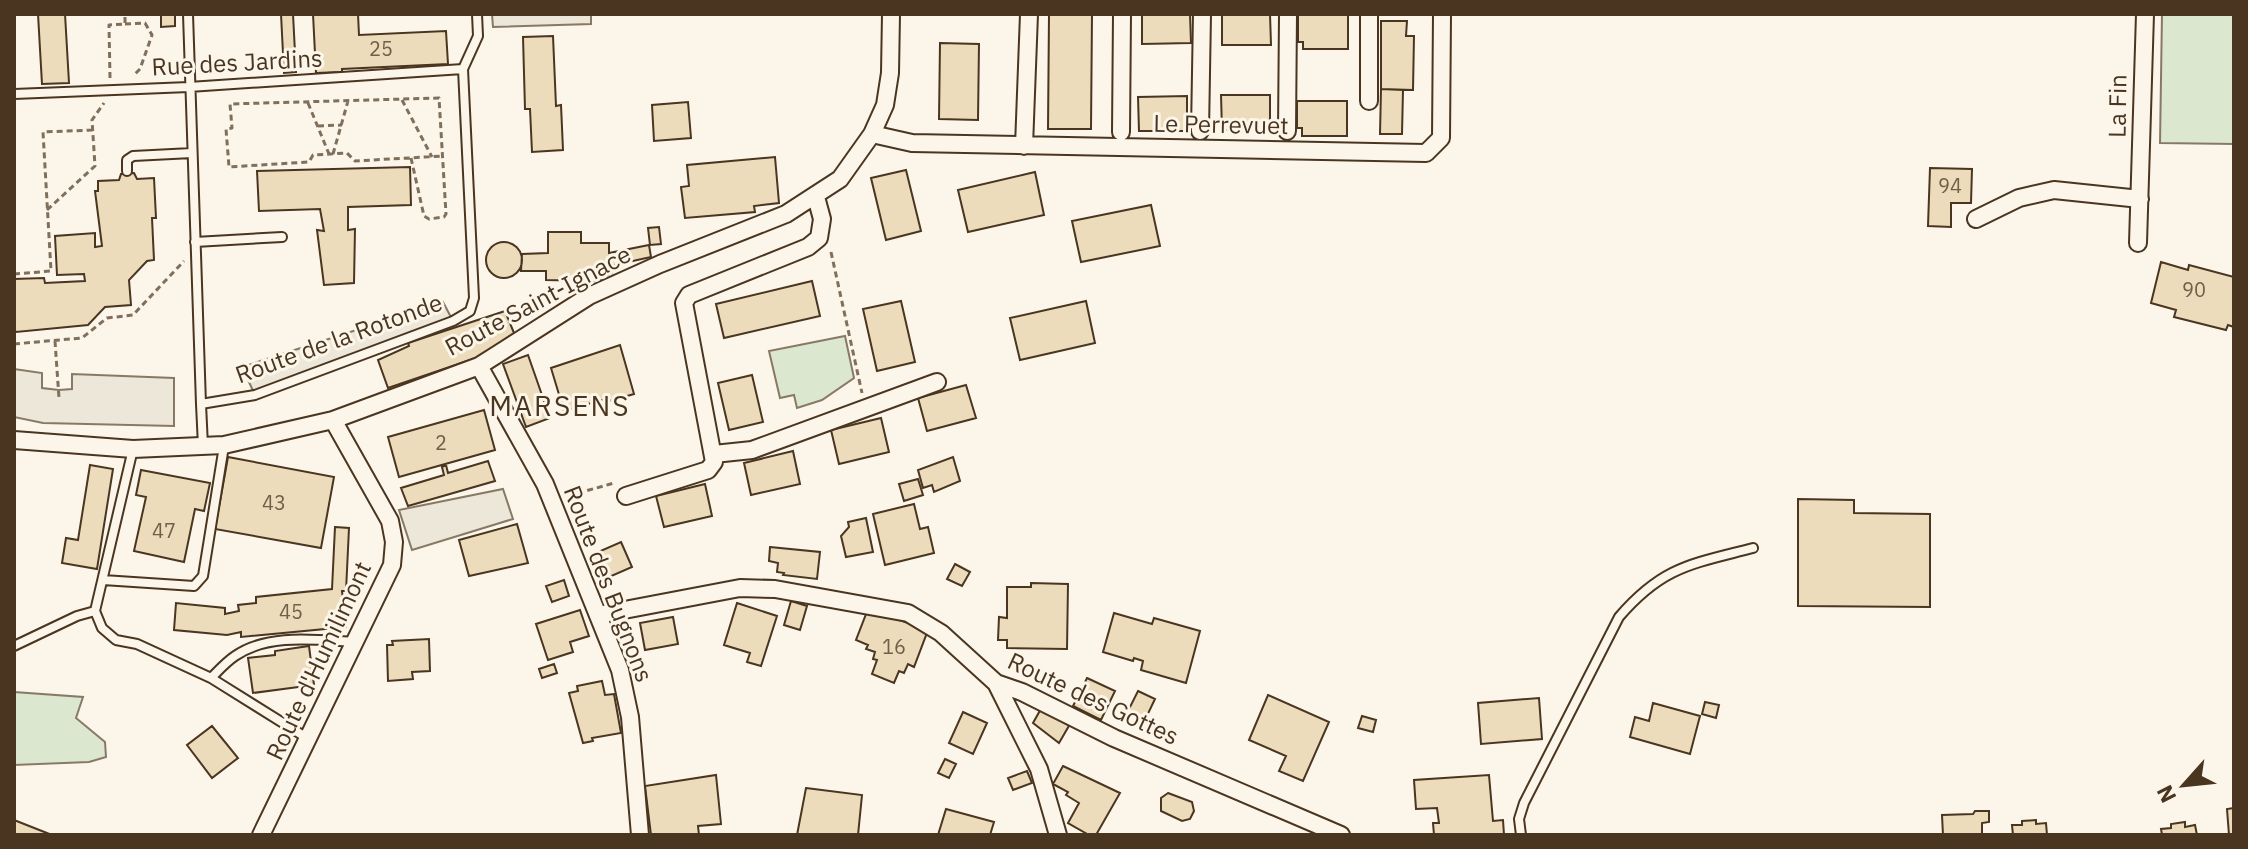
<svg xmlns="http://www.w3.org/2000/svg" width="2248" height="849" viewBox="0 0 2248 849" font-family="'IBM Plex Sans',sans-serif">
<rect width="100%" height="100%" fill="#fbf6e9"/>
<!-- green -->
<path fill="#dce7d0" stroke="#887966" stroke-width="2" d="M2162,14H2234V144L2160,143Z
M845,336L854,378L822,400L797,408L794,395L780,398L769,351Z
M14,692L83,697L76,718L105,742L106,757L89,762L14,765Z"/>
<!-- parking -->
<path fill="#ede7d9" stroke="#887966" stroke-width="2" d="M492,14H591V24L493,27Z
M443,302L453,321L255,395L242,367Z
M14,369L42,373V388L59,390L72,389V374L174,378V426L43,423L14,417Z
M503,489L513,519L412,550L399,510Z"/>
<!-- building -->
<path fill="#ecdcbc" stroke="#4a3520" stroke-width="2" d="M38,14H65L69,83L42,84Z
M161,14H175V26L161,27Z
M281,14H293L296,72L284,73Z
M313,14H358L359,35L446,31L448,64L342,69V72L316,73Z
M1049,14H1092L1091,129H1048Z
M1142,14H1190L1191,43L1142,44Z
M1222,14H1270L1271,45H1222Z
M1298,14H1348V49H1303V42H1298Z
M1381,21H1407L1406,36H1414L1413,90L1381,89Z
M553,36L556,106L561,105L563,150L532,152L530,109H525L523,37Z
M940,43L979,44L978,120L939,119Z
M1381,89L1403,90L1402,134H1380Z
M1221,95H1270V129L1222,130Z
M1187,96V131H1139L1138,97Z
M1297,101H1347V136H1302V128H1297Z
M688,102L691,138L654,141L652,105Z
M775,157L779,203L754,206L755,212L685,218L681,187L689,186L687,165Z
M410,167L411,205L348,207V230L355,229L354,283L324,285L317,230L324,231L320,209L259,211L257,171Z
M1930,168L1972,169L1971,203H1951V227L1928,226Z
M906,170L921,231L886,240L871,178Z
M1035,172L1044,215L968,232L958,190Z
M134,173L137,179L154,178L156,218H152L154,260L147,261L129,280L131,305L105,307L88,325L16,332L14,329V279L44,278L45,283L85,281L84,274L57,275L55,236L95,233V247L102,246L95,191H98V181L119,180L121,174Z
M1151,205L1160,246L1081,262L1072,221Z
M659,227L661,244L650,245L648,228Z
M548,232H581V243H609V253L649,245L651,257L610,266L612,273L596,281L546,280V271H521L522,254L548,253Z
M486 260a18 18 0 1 1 36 0a18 18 0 1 1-36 0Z
M2161,262L2188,270L2189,265L2234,277V327L2228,325L2226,330L2174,317L2176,310L2151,303Z
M812,281L820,316L724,338L716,304Z
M901,301L915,362L877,371L863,309Z
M1086,301L1095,343L1020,360L1010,318Z
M505,311L514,333L479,357L388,388L378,360L409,346L408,343Z
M620,345L634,394L610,401L609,398L564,411L551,368Z
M528,355L550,418L526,427L503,364Z
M752,375L763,422L729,430L718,383Z
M966,385L976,418L927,431L918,398Z
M484,410L495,450L399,477L388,437Z
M881,418L889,452L839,464L831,430Z
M793,451L800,484L751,495L744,463Z
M228,457L334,477L321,548L215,529Z
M953,457L960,481L934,492L932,485L923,488L918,470Z
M488,461L495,481L408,506L401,488L444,475L442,467L446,465L448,473Z
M90,465L113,469L97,569L62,563L66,538L78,540Z
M141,470L210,483L204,511L195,509L184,562L134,551L146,497L136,495Z
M918,479L923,495L904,501L899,484Z
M705,484L712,516L664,527L656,496Z
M1798,499L1854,500V513L1930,514V607L1798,606Z
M914,504L920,529L928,527L934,553L885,565L873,514Z
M866,518L873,552L846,557L841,536L849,527L848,522Z
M517,524L528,563L469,576L459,540Z
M335,527L349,528L346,591H342L346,627L241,637V632L227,635L174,630L176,603L225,608V614L239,611L238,605L256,603V597L332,589Z
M621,542L632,567L600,581L589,556Z
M770,547L820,552L817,579L783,575L784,573L777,572L778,563L769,561Z
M955,564L970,572L962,586L947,579Z
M564,580L569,596L552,602L546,586Z
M1031,583L1068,584L1067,649L1007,648V640H998L999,617L1007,618V587H1031Z
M791,601L807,606L800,630L784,625Z
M737,603L777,616L761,666L747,662L750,653L724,645Z
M868,609L928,630L914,667L908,664L904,673L899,671L894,683L872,674L877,660L873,659L875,652L866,649L868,645L856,640Z
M580,610L589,636L570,642L573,652L548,660L536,624Z
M1114,613L1152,624L1154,618L1200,631L1186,683L1141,670L1143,661L1134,658L1133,661L1103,652Z
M673,617L678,644L645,650L640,623Z
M429,639L430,671L412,672L413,679L388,681L387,645H393L392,641Z
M309,646L314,685L253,693L248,658L275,655V651Z
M554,664L557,673L542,678L539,669Z
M1087,678L1115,691L1101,720L1073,706Z
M602,681L605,695L614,694L621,733L592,738L593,741L583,743L569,693L578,691L577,686Z
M1138,691L1155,699L1145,720L1128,711Z
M1268,695L1329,722L1303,781L1279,771L1286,756L1249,740Z
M1539,698L1542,739L1481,744L1478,703Z
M1705,702L1719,705L1716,718L1702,714Z
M1653,703L1700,716L1690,754L1630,737L1635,717L1649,721Z
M1042,707L1070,724L1059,743L1033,723Z
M963,712L987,723L973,754L949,743Z
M1362,716L1376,720L1373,732L1358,728Z
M212,726L238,758L212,778L187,745Z
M945,759L956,764L949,778L938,773Z
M1063,766L1120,793L1096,835H1089L1068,823L1079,803L1066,795L1068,792L1053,784Z
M1027,771L1032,783L1013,790L1008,778Z
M716,775L721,824L698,826L699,835H651L645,786Z
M1489,775L1493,821L1503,820L1504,835H1434L1433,823H1439L1437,808L1416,809L1414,780Z
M806,788L862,795L858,835H797Z
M1168,793L1192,802L1194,811L1190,819L1182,821L1161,811V798Z
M2234,808V835H2229L2227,809Z
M946,809L994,822L990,835H938Z
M1975,811H1989V822L1982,823V835H1943L1942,815L1973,814Z
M14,820L52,835H14Z
M2036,820V824L2046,823L2047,835H2013L2012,825H2022V821Z
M2185,822V827L2195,825L2197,835H2162L2161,829L2171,828V824Z"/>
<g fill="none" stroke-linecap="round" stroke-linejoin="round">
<!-- service casing -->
<g stroke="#4a3520" stroke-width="12">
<path id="service" d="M188,14L201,404
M14,94L189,87L463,69
M127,171V160L133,156L192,153
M195,242L282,237
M203,446L201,404L255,395L453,321L470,311L474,298L463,69L478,36L477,14
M133,449L95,611L102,628L116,640L137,644L211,678L307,738
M103,580L194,586L203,576L224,446
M14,646L77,616L95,611
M211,678C218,671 226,662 235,656C268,633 316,640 354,642
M1521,835L1519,819L1524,803L1619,617C1663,566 1692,564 1753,548"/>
</g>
<!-- minor casing -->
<g stroke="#4a3520" stroke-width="20">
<path id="minor" d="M1369,101V14
M1200,131L1202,14
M1287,131L1288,14
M1121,132L1122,14
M872,134L912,143L1426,153L1441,138L1442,14
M1024,146L1029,14
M1976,219L2019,198L2054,190L2140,199
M2138,243L2145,14
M479,366L545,484L620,670L630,717L640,835
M14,440L133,449L224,445L333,420L479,366L589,296L660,264L786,214L840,179L872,134L885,105L890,73L891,14
M714,454L752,450L937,382
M626,496L708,470L714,462L684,303L689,295L808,247L819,238L822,219L816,197
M598,615L740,588L775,589L908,613L941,633L996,683L1022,692L1114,738L1341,835
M996,683L1039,769L1058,835
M261,835L392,565L394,542L390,521L333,420"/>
</g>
<!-- path -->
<path stroke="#7f6f5c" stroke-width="3" stroke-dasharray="6 4" stroke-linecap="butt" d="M125,24L145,23L152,35L140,69L134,75
M110,78L109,25L125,24V14
M402,100L432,157
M308,103L329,154
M318,126L342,125
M333,154L348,101
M411,158L424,216L429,219L444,217L446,214L439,98L230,104L232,128L226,129L229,167L309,162L313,155L347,153L355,161L443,156
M47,210L95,166L92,120L104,103
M831,252L862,393
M14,274L51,271L43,132L93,130
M55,341L59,398
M14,344L82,338L107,318L133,315L184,261
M568,496L614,483"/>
<!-- service -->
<use href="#service" stroke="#fbf6e9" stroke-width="8"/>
<!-- minor -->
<use href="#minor" stroke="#fbf6e9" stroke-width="16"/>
</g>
<g text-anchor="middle" stroke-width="6" stroke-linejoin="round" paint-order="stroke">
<!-- number labels -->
<g font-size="20" fill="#725f47">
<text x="381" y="56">25</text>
<text x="1950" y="193">94</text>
<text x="2194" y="297">90</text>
<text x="441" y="450">2</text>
<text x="274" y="510">43</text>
<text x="164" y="538">47</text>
<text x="291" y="619">45</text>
<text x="894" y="654">16</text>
</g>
<!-- street labels -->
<g font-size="24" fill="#4a3520" stroke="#fbf6e9">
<text transform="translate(237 63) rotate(-3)" y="8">Rue des Jardins</text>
<text transform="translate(2118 106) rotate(-89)" y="8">La Fin</text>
<text transform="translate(1221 125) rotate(1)" y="8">Le Perrevuet</text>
<text transform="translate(538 301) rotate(-28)" y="8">Route Saint-Ignace</text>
<text transform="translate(339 339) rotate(-20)" y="8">Route de la Rotonde</text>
<text transform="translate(608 584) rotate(69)" y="8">Route des Bugnons</text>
<text transform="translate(319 661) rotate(-65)" y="8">Route d'Humilimont</text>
<text transform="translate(1093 699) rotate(25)" y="8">Route des Gottes</text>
</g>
<!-- quarter labels -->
<g font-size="28" letter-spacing="2" fill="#4a3520" stroke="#fbf6e9">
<text x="560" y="416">MARSENS</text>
</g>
</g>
<!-- border -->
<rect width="2248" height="849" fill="none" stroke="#4a3520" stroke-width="32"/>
<!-- north arrow -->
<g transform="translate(2184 785) rotate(243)" stroke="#fbf6e9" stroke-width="6" paint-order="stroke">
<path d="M0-6L14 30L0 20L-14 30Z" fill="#4a3520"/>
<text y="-12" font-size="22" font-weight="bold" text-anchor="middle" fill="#4a3520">N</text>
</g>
</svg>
